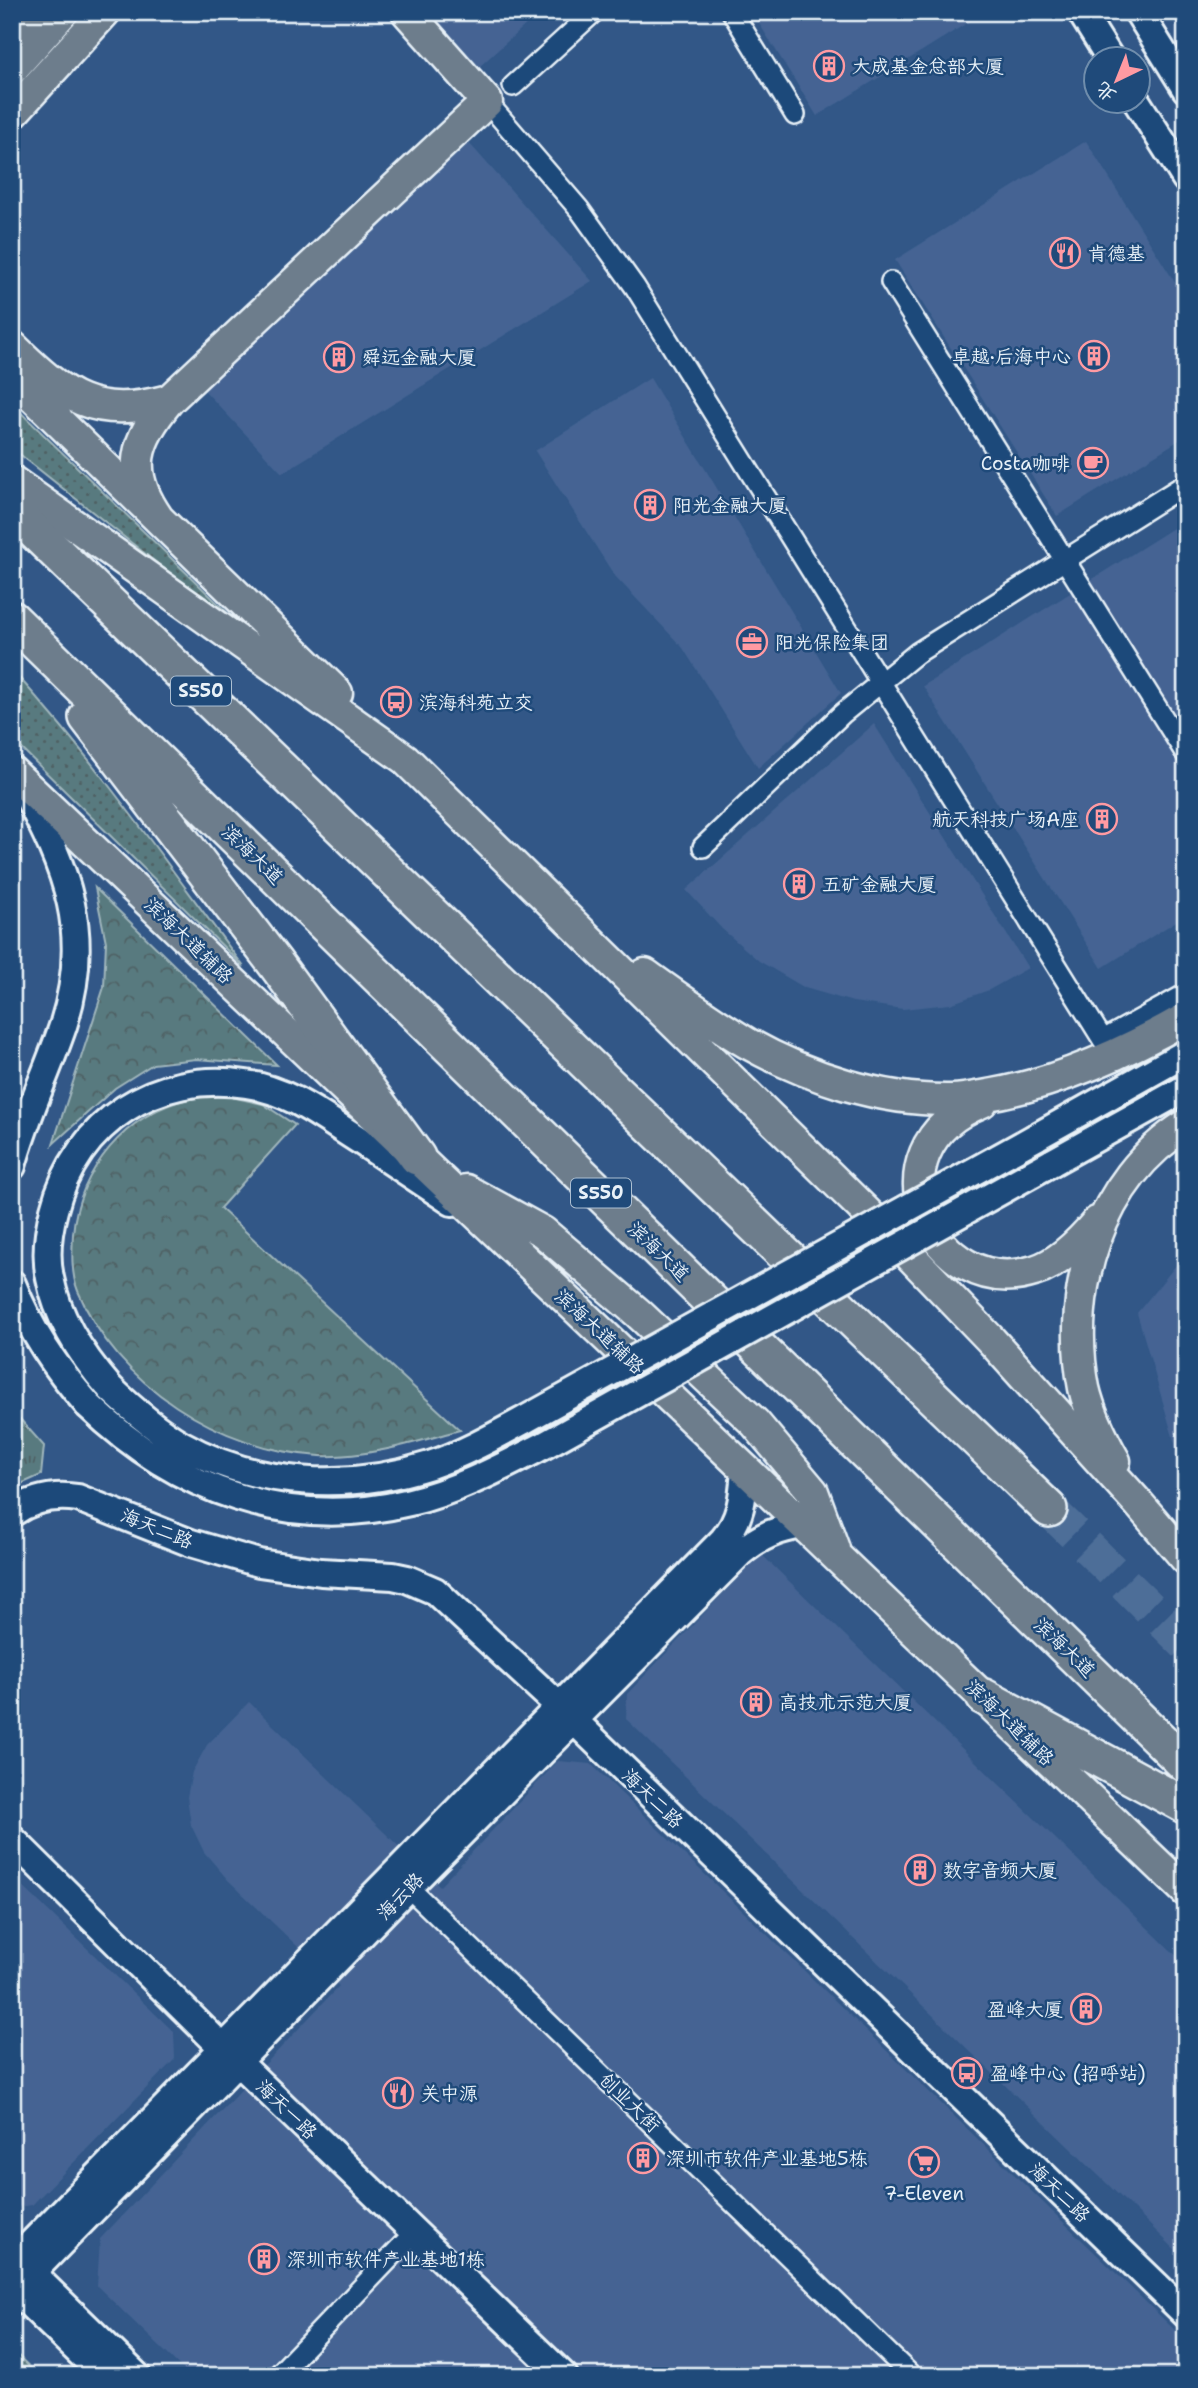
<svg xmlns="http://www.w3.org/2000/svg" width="1198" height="2388" viewBox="0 0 1198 2388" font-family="'Shantell Sans','LXGW WenKai TC',sans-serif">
<defs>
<pattern id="grass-dots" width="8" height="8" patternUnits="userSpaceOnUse" patternTransform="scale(1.75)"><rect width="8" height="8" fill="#587a7f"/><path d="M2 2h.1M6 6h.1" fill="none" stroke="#4f6164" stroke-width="1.8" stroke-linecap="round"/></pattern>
<pattern id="forest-crowns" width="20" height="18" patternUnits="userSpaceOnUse" patternTransform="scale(1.75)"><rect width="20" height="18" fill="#587a7f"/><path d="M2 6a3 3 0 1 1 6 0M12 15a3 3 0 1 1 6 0" fill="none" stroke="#4f6164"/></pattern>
<pattern id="park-tufts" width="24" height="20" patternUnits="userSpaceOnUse" patternTransform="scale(1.75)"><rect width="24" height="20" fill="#587a7f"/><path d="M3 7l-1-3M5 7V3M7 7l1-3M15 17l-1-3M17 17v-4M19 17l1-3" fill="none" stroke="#4f6164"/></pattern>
</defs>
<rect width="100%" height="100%" fill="#325787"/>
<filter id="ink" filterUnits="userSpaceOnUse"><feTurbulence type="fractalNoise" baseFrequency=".0143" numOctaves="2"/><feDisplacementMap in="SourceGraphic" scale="14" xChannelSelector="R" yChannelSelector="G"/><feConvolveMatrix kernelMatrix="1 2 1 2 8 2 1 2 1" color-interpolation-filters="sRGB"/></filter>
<g filter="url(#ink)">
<!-- built -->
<path fill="#446493" d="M431,12H540L479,67Z
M752,12H985L817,116Z
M1086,141L1186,300V436L1057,516L895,260Z
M469,143L592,281L282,473L204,390Z
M650,378L841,693L758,768L683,648L614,575L535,451Z
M1186,520V915L1102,968L923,686Z
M874,724L1028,968L989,990L950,1004L903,1009L853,1002L805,988L759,961L722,929L686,890Z
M1186,1253V1471L1182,1468L1137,1313Z
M761,1554L1186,1965V2260L626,1719L627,1694Z
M249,1702L440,1886L558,1761L591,1764L1186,2341V2376H190L97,2286L100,2239L339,1986L228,1880L204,1852L191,1825L187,1797L192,1772L207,1745Z
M12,1876L174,2032L175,2059L32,2205L18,2207L12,2202Z"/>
<!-- grass -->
<path fill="url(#grass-dots)" stroke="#a0b6bc" stroke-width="2" d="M12,404L265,649L12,448Z
M12,670C97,762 169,867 244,967L12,739Z
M12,2350L39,2376H12Z"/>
<!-- forest -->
<path fill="url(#forest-crowns)" stroke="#a0b6bc" stroke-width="2" d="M95,888L277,1065L196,1059L153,1064L115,1088L53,1144L104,987L106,942Z
M227,1096L263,1104L295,1125L220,1208L460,1430C415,1442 368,1458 320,1456C220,1450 117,1385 78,1291C71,1274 72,1252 73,1234C78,1171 127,1111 190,1099C202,1096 215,1097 227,1096Z"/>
<!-- park -->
<path fill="url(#park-tufts)" stroke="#a0b6bc" stroke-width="2" d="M12,901L20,943L12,983Z
M12,1410L44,1446L41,1475L12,1488Z"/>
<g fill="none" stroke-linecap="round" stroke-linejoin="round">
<!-- highway-tunnel -->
<path stroke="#4d6e98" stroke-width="35" stroke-dasharray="35 18" stroke-linecap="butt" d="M1049,1509L1186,1644"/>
<!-- street casing -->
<g stroke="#e8f1f8" stroke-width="24">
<path id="street" d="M732,12L795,115
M513,86L594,12
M487,102L579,209L635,287L1103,1040L1186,994
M891,282L1186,754
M703,847L842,714L917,653L1186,484
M408,1887L912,2376
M277,2376L415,2232"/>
</g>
<!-- secondary casing -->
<g stroke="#e8f1f8" stroke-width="32">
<path id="secondary" d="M1081,12L1111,60
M1138,12L1186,89
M1137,102L1186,179
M1036,1137L1186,1053
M1051,1163L1186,1088
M12,1166C25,1118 47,1073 63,1026C93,933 67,870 23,788
M12,1284C31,1332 55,1367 88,1405
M110,1388C82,1356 58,1320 50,1278C45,1255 48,1232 54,1210C76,1122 157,1070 246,1084C289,1090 324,1118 359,1140C390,1161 421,1181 452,1202
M12,1513C32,1499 54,1494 78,1498L191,1543L259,1563L321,1572L393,1576L407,1579L435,1591L559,1706L1186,2314
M12,1839L224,2049L564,2376
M20,2262L137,2376
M12,2263L723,1540C742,1519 743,1495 745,1469
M12,2287L104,2376
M12,2293L408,1887L739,1554C760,1536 777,1529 804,1525"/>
</g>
<!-- primary casing -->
<g stroke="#e8f1f8" stroke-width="35">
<path id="primary" d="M12,28L29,12
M12,69L63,12
M12,114L105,12
M12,346C65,398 94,420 169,400
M12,376L337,693
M12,481L405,759L893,1238L991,1340L1139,1504L1186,1559
M158,518C125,471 135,441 169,400L487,102L407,12
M12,772L745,1469L1186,1891
M645,974C679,998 712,1022 747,1043C808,1077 880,1101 951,1100C961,1100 972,1098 982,1096C1054,1085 1123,1054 1186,1018
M982,1102C861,1150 934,1303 1034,1271C1059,1264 1081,1241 1097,1222
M466,1190L543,1232L638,1313L755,1423L813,1492L834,1549
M1115,1461C1102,1438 1090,1414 1084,1388C1065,1290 1099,1179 1186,1125"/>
</g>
<!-- highway casing -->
<g stroke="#e8f1f8" stroke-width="40">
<path id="highway" d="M12,510L1049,1509
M12,619L1186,1765
M87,717L275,963L417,1157
M984,1697L1186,1806"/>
</g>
<!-- street -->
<use href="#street" stroke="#1f4a7a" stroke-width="19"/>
<!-- secondary -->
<use href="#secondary" stroke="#1f4a7a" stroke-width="26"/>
<!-- primary -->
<use href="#primary" stroke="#6d7d8c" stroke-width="30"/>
<!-- highway -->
<use href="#highway" stroke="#6d7d8c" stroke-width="35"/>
<!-- secondary-bridge casing -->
<g stroke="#e8f1f8" stroke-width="32" stroke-linecap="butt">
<path id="secondary-bridge" d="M110,1388C132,1409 155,1429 181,1444C257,1487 348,1491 430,1465C463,1454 495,1436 526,1419L1036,1137
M88,1405C176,1490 288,1532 410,1502C457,1491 500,1468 543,1446L1051,1163"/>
</g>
<!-- secondary-bridge -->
<use href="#secondary-bridge" stroke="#1f4a7a" stroke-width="26"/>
</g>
</g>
<!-- icons -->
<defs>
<g id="building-ring" transform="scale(1.575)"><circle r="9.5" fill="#1f4a7a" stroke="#ff9aa2" stroke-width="1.5"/><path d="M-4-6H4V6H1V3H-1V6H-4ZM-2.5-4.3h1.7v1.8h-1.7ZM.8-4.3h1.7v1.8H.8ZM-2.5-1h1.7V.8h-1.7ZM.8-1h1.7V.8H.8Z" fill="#ff9aa2"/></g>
<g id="restaurant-ring" transform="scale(1.575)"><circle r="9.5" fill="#1f4a7a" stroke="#ff9aa2" stroke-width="1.5"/><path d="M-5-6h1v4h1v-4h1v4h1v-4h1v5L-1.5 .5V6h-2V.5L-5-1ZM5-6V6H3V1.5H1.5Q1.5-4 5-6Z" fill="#ff9aa2"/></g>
<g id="cafe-ring" transform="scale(1.575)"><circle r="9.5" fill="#1f4a7a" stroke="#ff9aa2" stroke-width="1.5"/><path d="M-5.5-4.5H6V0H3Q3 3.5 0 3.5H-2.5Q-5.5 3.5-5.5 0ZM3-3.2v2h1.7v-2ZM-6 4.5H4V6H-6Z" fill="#ff9aa2"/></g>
<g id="office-ring" transform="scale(1.575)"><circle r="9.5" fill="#1f4a7a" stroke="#ff9aa2" stroke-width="1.5"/><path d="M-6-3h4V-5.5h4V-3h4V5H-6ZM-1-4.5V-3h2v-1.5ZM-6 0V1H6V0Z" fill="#ff9aa2"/></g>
<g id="bus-ring" transform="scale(1.575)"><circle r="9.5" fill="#1f4a7a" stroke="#ff9aa2" stroke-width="1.5"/><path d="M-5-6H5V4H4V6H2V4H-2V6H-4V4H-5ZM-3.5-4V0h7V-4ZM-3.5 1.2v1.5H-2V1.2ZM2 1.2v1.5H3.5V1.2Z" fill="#ff9aa2"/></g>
<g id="supermarket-ring" transform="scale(1.575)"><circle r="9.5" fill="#1f4a7a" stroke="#ff9aa2" stroke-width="1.5"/><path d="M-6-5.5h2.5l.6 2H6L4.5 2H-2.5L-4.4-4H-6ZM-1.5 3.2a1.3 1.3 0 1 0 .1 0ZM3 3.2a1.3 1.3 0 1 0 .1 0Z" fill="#ff9aa2"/></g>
</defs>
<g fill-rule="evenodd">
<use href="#building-ring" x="829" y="66"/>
<use href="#restaurant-ring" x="1065" y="253"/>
<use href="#building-ring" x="1094" y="356"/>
<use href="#building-ring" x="339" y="357"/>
<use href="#cafe-ring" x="1093" y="463"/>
<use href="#building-ring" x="650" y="505"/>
<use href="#office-ring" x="752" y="642"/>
<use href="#bus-ring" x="396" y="702"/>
<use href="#building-ring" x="1102" y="819"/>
<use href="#building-ring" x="799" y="884"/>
<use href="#building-ring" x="756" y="1702"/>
<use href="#building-ring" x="920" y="1870"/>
<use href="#building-ring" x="1086" y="2009"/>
<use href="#bus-ring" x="967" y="2073"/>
<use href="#restaurant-ring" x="398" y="2093"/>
<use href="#building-ring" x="643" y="2158"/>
<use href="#supermarket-ring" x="924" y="2162"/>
<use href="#building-ring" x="264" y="2259"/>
</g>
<g text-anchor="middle" stroke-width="5" stroke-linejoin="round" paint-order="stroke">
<!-- shield labels -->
<g fill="#1f4a7a" stroke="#acbfd2" stroke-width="2">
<rect x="171" y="676.5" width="60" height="29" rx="5"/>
<rect x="571" y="1178.5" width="60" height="29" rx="5"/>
</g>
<g font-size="18" font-weight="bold" fill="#e8f1f8">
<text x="201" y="697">S550</text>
<text x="601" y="1199">S550</text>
</g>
<!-- poi labels -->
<g font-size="19" fill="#e8f1f8" stroke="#1f4a7a" text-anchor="start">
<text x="852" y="73">大成基金总部大厦</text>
<text x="1088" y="260">肯德基</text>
<text x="1071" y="363" text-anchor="end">卓越·后海中心</text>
<text x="362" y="364">舜远金融大厦</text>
<text x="1070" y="470" text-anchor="end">Costa咖啡</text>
<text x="673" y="512">阳光金融大厦</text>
<text x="775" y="649">阳光保险集团</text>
<text x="419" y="709">滨海科苑立交</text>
<text x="1079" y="826" text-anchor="end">航天科技广场A座</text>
<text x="822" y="891">五矿金融大厦</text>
<text x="779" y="1709">高技术示范大厦</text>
<text x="943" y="1877">数字音频大厦</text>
<text x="1063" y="2016" text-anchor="end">盈峰大厦</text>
<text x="990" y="2080">盈峰中心 (招呼站)</text>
<text x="421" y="2100">关中源</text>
<text x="666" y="2165">深圳市软件产业基地5栋</text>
<text x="924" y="2200" text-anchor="middle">7-Eleven</text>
<text x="287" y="2266">深圳市软件产业基地1栋</text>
</g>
<!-- street labels -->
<g font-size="19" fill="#e8f1f8" stroke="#1f4a7a">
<text transform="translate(253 854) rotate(44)" y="7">滨海大道</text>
<text transform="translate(189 940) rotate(44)" y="7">滨海大道辅路</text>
<text transform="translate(659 1251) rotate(44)" y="7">滨海大道</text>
<text transform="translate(600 1331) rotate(43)" y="7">滨海大道辅路</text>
<text transform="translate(157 1528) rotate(22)" y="7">海天二路</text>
<text transform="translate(1065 1647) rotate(44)" y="7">滨海大道</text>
<text transform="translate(1010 1722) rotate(44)" y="7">滨海大道辅路</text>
<text transform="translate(653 1798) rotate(44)" y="7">海天二路</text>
<text transform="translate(400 1896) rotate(-46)" y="7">海云路</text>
<text transform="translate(630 2102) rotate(44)" y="7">创业大街</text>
<text transform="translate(287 2109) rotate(44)" y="7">海天一路</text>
<text transform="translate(1060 2192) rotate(44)" y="7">海天二路</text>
</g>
</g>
<!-- margin -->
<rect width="1198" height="2388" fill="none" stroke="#1f4a7a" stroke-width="42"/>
<rect x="21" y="21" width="1156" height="2346" fill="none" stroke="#e8f1f8" stroke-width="2.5" filter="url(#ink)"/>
<!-- north arrow -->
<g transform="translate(1117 80) rotate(223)"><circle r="33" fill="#1f4a7a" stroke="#6f8dac" stroke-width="2"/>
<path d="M0-5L12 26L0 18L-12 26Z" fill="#ff9aa2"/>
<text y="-10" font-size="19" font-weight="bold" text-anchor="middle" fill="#e8f1f8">北</text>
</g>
</svg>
